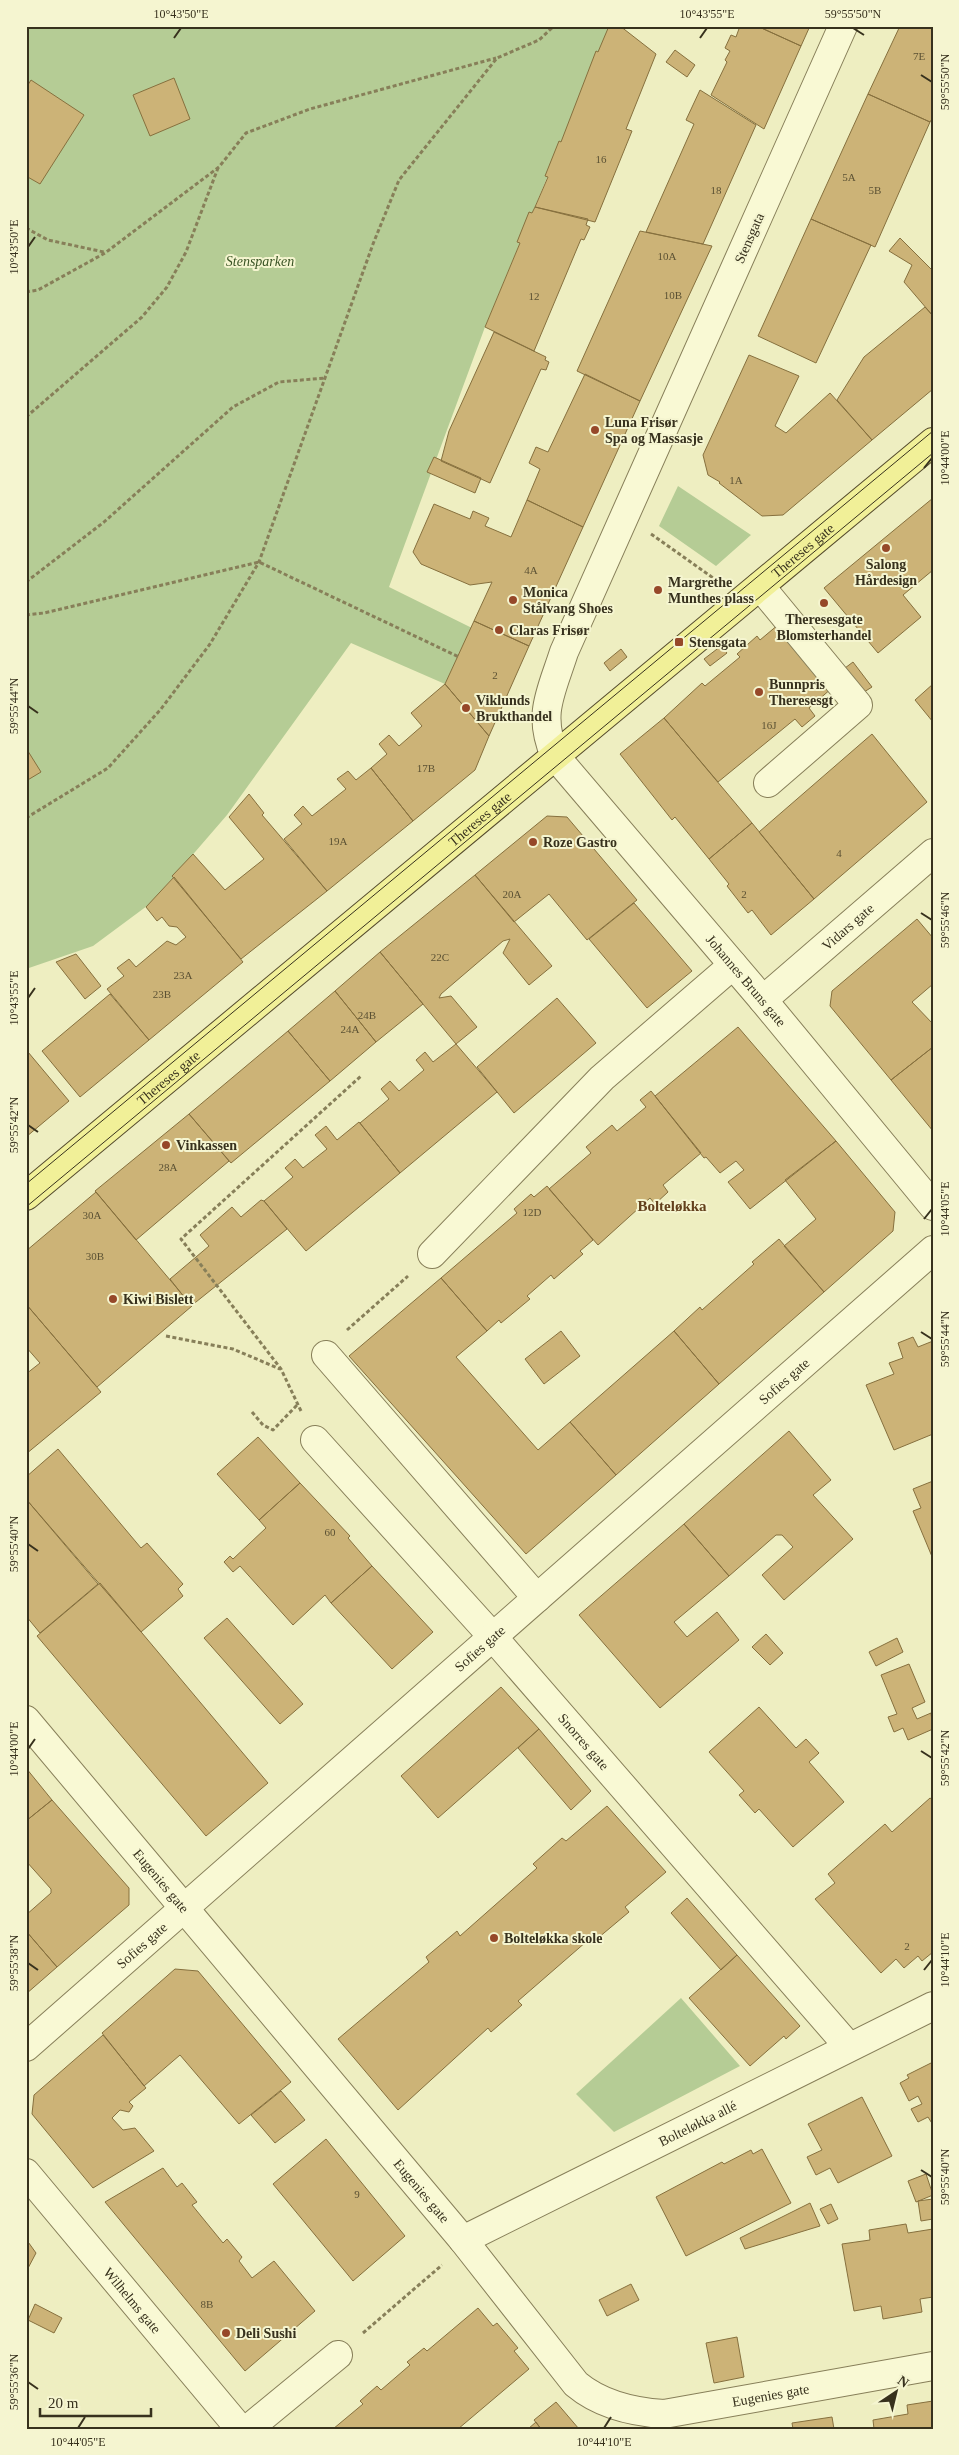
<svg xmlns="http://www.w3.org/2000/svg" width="959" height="2455" viewBox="0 0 959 2455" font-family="'Times New Roman',serif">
<rect width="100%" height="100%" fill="#eeeec1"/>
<!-- green -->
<path fill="#b5cc95" d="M26,26H610L485,327L389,587L472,628L445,684L351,643L227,815L151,903L93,946L26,969Z
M678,486L751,535L716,566L659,526Z
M681,1998L740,2066L614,2132L576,2094Z"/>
<!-- building -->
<path fill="#ccb377" stroke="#86703e" d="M609,26H620L656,54L626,129L632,131L595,222L535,207L548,177L545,176L559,141L561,142L596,51L598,52Z
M740,26H757L801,46L764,129L711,95L727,62L725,60L730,51L725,48L731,35L736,37Z
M757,26H810L801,46Z
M900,26H933V117L930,122L868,94Z
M675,50L695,65L687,77L666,62Z
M174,78L190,119L150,136L133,95Z
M31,80L84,115L40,184L26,176V88Z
M700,90L756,125L703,244L646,232L694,124L686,120Z
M868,94L930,122L875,247L811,219Z
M535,207L588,219L586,225L590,227L584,240L581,239L534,351L485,327L520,243L517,242L529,212L532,213Z
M811,219L871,245L816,363L758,336Z
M640,231L712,246L640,401L577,371Z
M900,238L933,271V316L904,282L912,265L889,251Z
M925,307L933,316V389L872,440L837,400L864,357Z
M494,332L546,357L545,360L549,362L546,370L541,369L490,483L441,461L449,431Z
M749,355L799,376L775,426L786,433L830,393L872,440L783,515L762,516L719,483L720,482L708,475L703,455Z
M585,374L640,401L583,527L527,500L540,469L529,463L536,447L548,452Z
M434,457L481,478L475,493L427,472Z
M933,498V570L903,595L921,617L878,653L824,588Z
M527,500L583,527L529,646L474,621L492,582L470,585L421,564L413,552L434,504L470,519L473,511L489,518L485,526L511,537Z
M474,621L529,646L489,736L445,684Z
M779,624L832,688L809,708L815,716L802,727L795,719L718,782L664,718L702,683L705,686L740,657L737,654L757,636L760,640Z
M721,646L727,653L710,666L704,659Z
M621,649L627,657L610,671L604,663Z
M853,662L872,687L864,692L845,668Z
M445,684L489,736L475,770L413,821L371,768L387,754L379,744L389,735L399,746L422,726L411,713Z
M933,684V722L915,700Z
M664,718L752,823L709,859L675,817L672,820L620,754Z
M872,734L927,802L814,899L759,832Z
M26,748L41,772L26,781Z
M371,768L413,821L327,891L284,839L302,824L294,815L303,806L312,816L346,789L337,779L348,771L356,780Z
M249,794L264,813L262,815L327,891L241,959L172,876L193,854L225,890L264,859L229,817Z
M547,816L567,817L637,900L587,940L549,894L514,922L475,875Z
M752,823L814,899L771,935L752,910L748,913L727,886L729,884L709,859Z
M475,875L552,966L529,985L503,953L510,939L503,941L441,994L439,998L451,996L477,1027L456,1044L380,952Z
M174,877L243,962L149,1040L107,989L124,976L117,968L129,959L136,967L167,941L176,945L186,937L177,927L169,926L162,917L157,921L146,907Z
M634,903L692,971L647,1008L589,939Z
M917,919L933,938V984L912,1002L933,1024V1047L891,1080L830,1006L832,991Z
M380,952L423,1004L376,1042L335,991Z
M76,954L101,986L85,999L56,962Z
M335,991L376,1042L330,1081L288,1031Z
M110,994L149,1040L80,1097L42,1051Z
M557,998L596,1043L514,1113L477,1067Z
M738,1027L836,1141L750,1209L728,1182L744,1170L736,1161L720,1173L706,1157L704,1158L655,1096Z
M288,1031L330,1081L231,1163L189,1114Z
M456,1044L497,1092L400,1173L360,1123L389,1099L381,1089L390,1081L399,1091L424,1070L416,1060L425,1052L433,1062Z
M933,1047V1131L891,1080Z
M28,1052L69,1101L26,1137V1053Z
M651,1091L701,1153L663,1185L668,1192L655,1204L650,1198L598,1245L549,1189L591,1153L586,1147L612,1125L617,1131L646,1107L640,1100Z
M189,1114L229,1161L136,1240L95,1191Z
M359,1122L400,1173L306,1251L264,1201L293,1177L285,1168L295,1159L303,1168L327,1149L315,1135L326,1126L337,1140Z
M836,1141L895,1212L893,1231L824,1292L784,1246L816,1219L785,1180Z
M547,1186L593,1240L580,1251L583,1254L554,1279L551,1275L527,1296L530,1299L501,1323L499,1320L487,1331L441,1278L517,1213L514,1209L531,1194L534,1197Z
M96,1192L192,1306L97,1387L26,1304V1251Z
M261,1200L264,1201L287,1229L191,1306L170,1279L209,1246L200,1235L232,1207L241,1217Z
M779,1239L824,1292L719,1384L674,1331L700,1307L702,1310L754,1264L752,1262Z
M441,1278L487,1331L456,1357L538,1450L570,1422L616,1475L526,1554L349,1356Z
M26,1304L101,1392L26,1454V1374L40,1363L26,1347Z
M561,1331L580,1356L544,1384L525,1359Z
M674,1331L719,1384L616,1475L570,1422Z
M913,1337L918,1347L933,1341V1434L894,1450L866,1385L894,1374L889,1363L903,1358L898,1343Z
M789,1431L831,1480L813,1495L853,1539L784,1600L762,1575L793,1547L782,1535H776L729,1576L684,1524Z
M258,1437L300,1483L259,1520L217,1474Z
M58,1449L141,1548L147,1543L183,1584L178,1589L183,1596L141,1632L26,1499V1477Z
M933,1481V1559L913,1511L921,1508L913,1489Z
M300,1483L350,1536L348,1538L372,1566L331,1603L325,1595L293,1625L240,1566L233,1572L224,1562L230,1556L233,1559L266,1528L259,1520Z
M26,1499L98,1584L40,1633L26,1616Z
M684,1524L729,1576L674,1622L687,1637L717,1612L739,1640L660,1708L579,1615Z
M372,1566L433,1632L392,1669L331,1603Z
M100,1583L268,1783L206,1836L37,1636Z
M227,1618L303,1704L280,1724L204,1638Z
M766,1634L783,1653L770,1665L752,1647Z
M897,1638L903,1652L876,1666L869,1652Z
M909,1664L925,1702L912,1708L917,1719L931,1713L933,1729L908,1740L903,1728L894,1732L888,1717L897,1714L881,1675Z
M501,1687L539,1729L438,1818L401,1776Z
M759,1707L796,1748L806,1739L819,1753L809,1762L844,1802L793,1847L759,1809L755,1813L739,1795L744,1791L709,1752Z
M539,1729L591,1791L571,1810L518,1748Z
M26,1768L52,1800L26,1821Z
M930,1798L933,1800V1952L922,1961L918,1956L904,1968L896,1959L881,1973L815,1899L835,1883L828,1874L885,1824L892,1832Z
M52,1800L129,1888V1905L57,1967L26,1931V1915L51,1893V1889L26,1861V1821Z
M607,1806L666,1872L625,1907L629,1912L598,1938L594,1935L518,2001L522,2005L491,2032L488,2028L398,2110L338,2039L429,1962L426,1957L457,1931L460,1936L537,1868L533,1864L562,1838L566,1841Z
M687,1898L737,1955L721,1970L671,1913Z
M26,1931L57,1967L26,1994Z
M737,1955L800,2026L786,2039L784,2036L750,2066L689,1998Z
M175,1969L198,1971L291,2082L239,2124L180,2055L144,2086L102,2033Z
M103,2035L146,2088L129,2102L133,2106L129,2112L120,2110L112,2118L123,2130L135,2128L154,2151L93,2188L32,2114L34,2095Z
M933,2062V2125L928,2117L918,2122L911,2109L922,2104L918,2096L909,2101L900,2083L909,2078L907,2075Z
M281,2091L305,2120L275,2143L251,2115Z
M862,2097L892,2156L838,2183L830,2168L816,2175L807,2157L822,2150L808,2124Z
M326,2139L405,2236L353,2281L273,2184Z
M762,2149L791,2203L686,2256L656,2197L722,2162L724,2164L751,2150L753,2154Z
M163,2168L177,2187L182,2183L197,2202L192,2205L223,2243L227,2239L242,2257L239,2261L252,2278L274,2261L315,2311L245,2371L105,2202Z
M926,2174L933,2195L916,2202L908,2181Z
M933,2199V2219L921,2221L918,2201Z
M810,2203L820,2226L745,2249L740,2238Z
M831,2204L838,2219L828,2224L820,2209Z
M906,2224L908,2233L933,2229V2297L920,2299L922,2312L883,2319L881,2306L854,2311L842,2244L870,2240L869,2230Z
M26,2239L36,2253L26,2272Z
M631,2284L639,2300L607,2316L599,2300Z
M35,2304L62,2318L54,2333L28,2320Z
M478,2308L493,2326L497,2323L518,2348L514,2351L529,2369L458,2429H333L363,2404L360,2401L377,2386L381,2390L410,2365L407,2362L424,2348L427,2351Z
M737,2337L744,2377L714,2383L706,2343Z
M933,2401V2429H874L873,2420L908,2414L907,2405Z
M556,2402L579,2429H541L534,2420Z
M832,2417L834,2429H793L792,2423Z
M536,2422L541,2429H528Z"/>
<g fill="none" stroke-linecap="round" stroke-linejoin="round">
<!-- minor casing -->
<g stroke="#877f59" stroke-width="30">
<g id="minor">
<path id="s1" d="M843,26L564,652C551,693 537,714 555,756L763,1000L933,1206"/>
<path d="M760,586L858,705L768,783"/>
<path id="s2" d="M763,1000L933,853"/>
<path d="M432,1254L602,1078L733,965"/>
<path d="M326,1355L537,1598"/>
<path id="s3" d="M315,1440L493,1637L849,2047"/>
<path id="s4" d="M26,1720L463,2240L576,2384C600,2404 632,2412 664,2414L933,2366"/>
<path id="s5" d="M26,2047L933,1250"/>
<path id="s6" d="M26,2173L240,2429"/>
<path id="s7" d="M463,2240L933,2006"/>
<path d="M248,2429L338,2355"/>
</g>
</g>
<!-- major casing -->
<g stroke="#554b2d" stroke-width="30">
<g id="major">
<path id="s8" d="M26,1196L933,442"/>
</g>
</g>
<!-- path -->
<path stroke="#877f59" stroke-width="3" stroke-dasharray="4 2.5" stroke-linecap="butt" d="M26,228L48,240L104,252
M26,292L38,290L105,253L219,167L246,133L310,109L496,58
M26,417L142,317L167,287L186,252L218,168
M651,534L716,580
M26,582L104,522L233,407L279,382L325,378
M26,615L44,613L259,562L459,657
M26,818L108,768L161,709L210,644L259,562L373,244L399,180L497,58L539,40L554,26
M347,1330L408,1276
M166,1336L233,1349L280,1369
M301,1411L281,1369L181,1239L361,1076
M252,1412L263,1425L273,1430L298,1404
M363,2333L442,2265"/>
<!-- minor -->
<use href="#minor" stroke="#f9f9d4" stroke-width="28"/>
<!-- major -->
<use href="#major" stroke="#f1f098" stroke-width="28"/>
<!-- tram -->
<path stroke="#37311d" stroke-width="1" d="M26,1184L933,431
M26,1207L933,453"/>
</g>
<!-- ticks -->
<path fill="none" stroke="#37311d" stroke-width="2" d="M853,28L864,35M174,38L181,28M700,38L707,28M921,75L932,82M28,247L35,237M924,468L932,458M28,706L38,713M921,913L932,920M28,998L35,988M28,1125L38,1132M924,1219L932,1209M921,1332L932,1339M28,1544L38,1551M28,1749L35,1739M921,1751L932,1758M28,1963L38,1970M924,1970L932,1960M921,2170L932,2177M28,2382L38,2389M78,2428L85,2417M604,2428L611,2417"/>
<!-- markers -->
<g fill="#964829" stroke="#f5f5d0" stroke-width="2">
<circle cx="595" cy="430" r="5"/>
<circle cx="886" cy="548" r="5"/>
<circle cx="658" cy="590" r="5"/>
<circle cx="513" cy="600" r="5"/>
<circle cx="824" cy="603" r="5"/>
<circle cx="499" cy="630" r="5"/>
<rect x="674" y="637" width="10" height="10" rx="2.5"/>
<circle cx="759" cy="692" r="5"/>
<circle cx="466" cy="708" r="5"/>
<circle cx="533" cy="842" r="5"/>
<circle cx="166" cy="1145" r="5"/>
<circle cx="113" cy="1299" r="5"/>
<circle cx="494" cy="1938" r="5"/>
<circle cx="226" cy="2333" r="5"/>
</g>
<g text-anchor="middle" stroke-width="4" stroke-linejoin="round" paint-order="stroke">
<!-- number labels -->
<g font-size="11" fill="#5c5234">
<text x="919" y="60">7E</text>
<text x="601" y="163">16</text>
<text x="849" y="181">5A</text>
<text x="716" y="194">18</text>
<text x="875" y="194">5B</text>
<text x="667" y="260">10A</text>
<text x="673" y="299">10B</text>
<text x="534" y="300">12</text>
<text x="736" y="484">1A</text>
<text x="531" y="574">4A</text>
<text x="495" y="679">2</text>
<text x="769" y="729">16J</text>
<text x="426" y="772">17B</text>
<text x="338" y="845">19A</text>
<text x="839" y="857">4</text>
<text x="512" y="898">20A</text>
<text x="744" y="898">2</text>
<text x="440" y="961">22C</text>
<text x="183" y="979">23A</text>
<text x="162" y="998">23B</text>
<text x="367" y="1019">24B</text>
<text x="350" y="1033">24A</text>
<text x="168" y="1171">28A</text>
<text x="532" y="1216">12D</text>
<text x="92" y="1219">30A</text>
<text x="95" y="1260">30B</text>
<text x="330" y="1536">60</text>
<text x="907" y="1950">2</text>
<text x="357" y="2198">9</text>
<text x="207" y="2308">8B</text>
</g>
<!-- street labels -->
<g font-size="14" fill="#37311d" stroke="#f5f5d0">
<text transform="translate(749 238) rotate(-66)" y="5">Stensgata</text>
<text dy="5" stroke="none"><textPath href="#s8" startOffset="1010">Thereses gate</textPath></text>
<text dy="5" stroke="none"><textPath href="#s8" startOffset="590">Thereses gate</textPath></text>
<text dy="5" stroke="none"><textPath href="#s2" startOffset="112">Vidars gate</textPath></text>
<text dy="5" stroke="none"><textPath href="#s1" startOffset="1088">Johannes Bruns gate</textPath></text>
<text dy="5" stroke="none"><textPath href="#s8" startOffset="185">Thereses gate</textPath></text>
<text dy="5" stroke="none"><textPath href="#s5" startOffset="1009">Sofies gate</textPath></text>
<text dy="5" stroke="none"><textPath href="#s5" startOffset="604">Sofies gate</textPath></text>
<text dy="5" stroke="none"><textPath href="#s3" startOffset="404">Snorres gate</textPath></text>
<text dy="5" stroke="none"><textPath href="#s4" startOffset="210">Eugenies gate</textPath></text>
<text dy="5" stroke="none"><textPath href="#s5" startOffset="154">Sofies gate</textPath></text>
<text dy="5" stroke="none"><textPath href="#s7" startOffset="262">Bolteløkka allé</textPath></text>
<text dy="5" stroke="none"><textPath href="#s4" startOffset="615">Eugenies gate</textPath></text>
<text dy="5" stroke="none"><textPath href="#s6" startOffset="166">Wilhelms gate</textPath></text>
<text dy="5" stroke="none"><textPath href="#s4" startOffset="1065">Eugenies gate</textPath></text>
</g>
<!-- park labels -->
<g font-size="14" font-style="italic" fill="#395324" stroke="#f5f5d0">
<text x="260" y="266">Stensparken</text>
</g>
<!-- poi labels -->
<g font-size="14" font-weight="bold" fill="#37311d" stroke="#f5f5d0" text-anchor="start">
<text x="605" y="427">Luna Frisør<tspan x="605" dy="16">Spa og Massasje</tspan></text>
<text x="886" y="569" text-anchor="middle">Salong<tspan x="886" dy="16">Hårdesign</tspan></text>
<text x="668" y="587">Margrethe<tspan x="668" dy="16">Munthes plass</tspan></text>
<text x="523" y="597">Monica<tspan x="523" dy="16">Stålvang Shoes</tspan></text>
<text x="824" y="624" text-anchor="middle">Theresesgate<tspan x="824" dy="16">Blomsterhandel</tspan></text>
<text x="509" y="635">Claras Frisør</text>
<text x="689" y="647">Stensgata</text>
<text x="769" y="689">Bunnpris<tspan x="769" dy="16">Theresesgt</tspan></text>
<text x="476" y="705">Viklunds<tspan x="476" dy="16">Brukthandel</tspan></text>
<text x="543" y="847">Roze Gastro</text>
<text x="176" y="1150">Vinkassen</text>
<text x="123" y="1304">Kiwi Bislett</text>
<text x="504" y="1943">Bolteløkka skole</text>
<text x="236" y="2338">Deli Sushi</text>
</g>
<!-- neighbourhood labels -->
<g font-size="15" font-weight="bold" fill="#63401c" stroke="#f5f5d0">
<text x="672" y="1211">Bolteløkka</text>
</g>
</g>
<!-- border -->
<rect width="959" height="2455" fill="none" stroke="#f5f5d0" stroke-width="55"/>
<!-- north arrow -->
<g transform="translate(896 2392) rotate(35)" stroke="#f5f5d0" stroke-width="4" paint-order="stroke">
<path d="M0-4L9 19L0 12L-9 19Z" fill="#37311d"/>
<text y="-8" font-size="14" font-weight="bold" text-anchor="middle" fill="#37311d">N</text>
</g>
<!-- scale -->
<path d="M40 2408v8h111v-8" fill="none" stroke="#37311d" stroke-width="2.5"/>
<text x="48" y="2408" font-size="15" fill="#37311d" stroke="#f5f5d0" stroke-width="4" paint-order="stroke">20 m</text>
<rect x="28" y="28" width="904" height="2400" fill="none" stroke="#37311d" stroke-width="2"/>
<g font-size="12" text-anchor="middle" fill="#37311d">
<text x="181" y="18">10°43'50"E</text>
<text x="707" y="18">10°43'55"E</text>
<text x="853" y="18">59°55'50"N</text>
<text transform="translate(945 82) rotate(-90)" y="4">59°55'50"N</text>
<text transform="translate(14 247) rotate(-90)" y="4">10°43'50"E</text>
<text transform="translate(945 458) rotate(-90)" y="4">10°44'00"E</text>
<text transform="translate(14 706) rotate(-90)" y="4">59°55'44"N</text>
<text transform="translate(945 920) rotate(-90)" y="4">59°55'46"N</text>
<text transform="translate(14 998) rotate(-90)" y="4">10°43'55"E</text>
<text transform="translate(14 1125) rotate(-90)" y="4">59°55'42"N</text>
<text transform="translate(945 1209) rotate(-90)" y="4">10°44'05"E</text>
<text transform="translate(945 1339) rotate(-90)" y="4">59°55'44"N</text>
<text transform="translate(14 1544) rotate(-90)" y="4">59°55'40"N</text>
<text transform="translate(14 1749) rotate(-90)" y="4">10°44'00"E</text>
<text transform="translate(945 1758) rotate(-90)" y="4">59°55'42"N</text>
<text transform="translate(945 1960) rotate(-90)" y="4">10°44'10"E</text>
<text transform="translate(14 1963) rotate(-90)" y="4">59°55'38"N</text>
<text transform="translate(945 2177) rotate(-90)" y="4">59°55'40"N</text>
<text transform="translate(14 2382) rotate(-90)" y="4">59°55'36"N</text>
<text x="78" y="2446">10°44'05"E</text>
<text x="604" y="2446">10°44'10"E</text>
</g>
</svg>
